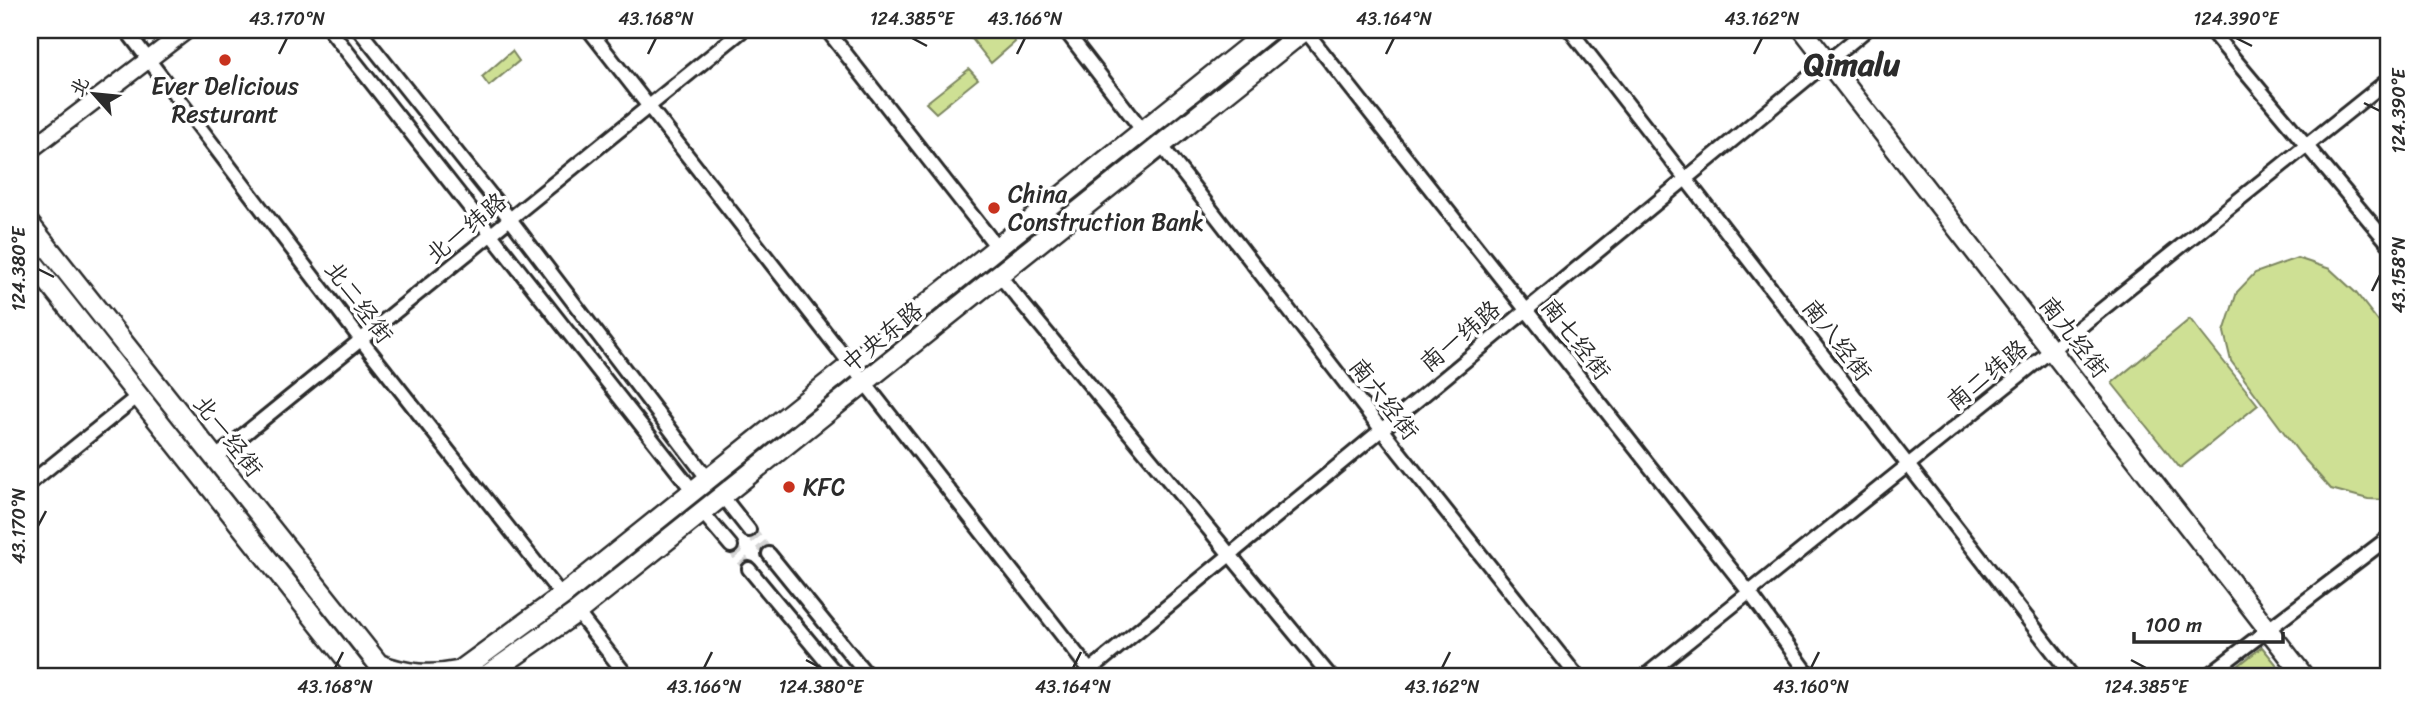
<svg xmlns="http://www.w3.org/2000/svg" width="2418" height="706" viewBox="0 0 2418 706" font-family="Sriracha,'LXGW WenKai TC',sans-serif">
<rect width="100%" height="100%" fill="#fff"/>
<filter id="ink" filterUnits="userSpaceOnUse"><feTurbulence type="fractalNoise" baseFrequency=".0143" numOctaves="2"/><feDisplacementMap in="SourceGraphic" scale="14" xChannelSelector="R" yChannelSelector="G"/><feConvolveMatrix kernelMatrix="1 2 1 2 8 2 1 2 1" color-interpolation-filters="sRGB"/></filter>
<g filter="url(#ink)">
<!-- green -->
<path fill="#cee094" stroke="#7c8660" stroke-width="2" d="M965,30H1006L1015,42L991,63Z
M512,51L519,61L489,86L482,77Z
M969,69L978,79L936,113L926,103Z
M2297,258L2330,269L2356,293L2388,334V500L2368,499L2331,489L2300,454L2231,361L2224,332L2237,292L2255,273Z
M2190,319L2258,405L2180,468L2112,383Z
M2262,647L2286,676H2225Z"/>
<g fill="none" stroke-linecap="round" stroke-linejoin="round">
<!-- minor-tunnel -->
<path stroke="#d5d5d5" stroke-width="12" stroke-dasharray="12 6" stroke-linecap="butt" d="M749,530L769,554
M731,546L749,569"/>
<!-- minor casing -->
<g stroke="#2b2b2b" stroke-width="18">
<path id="minor" d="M126,30L361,340L562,596
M330,30L693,491
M359,30L510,219L708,479
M589,30L1094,676
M827,30L997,247
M1065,30L1143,131
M1305,30L1749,592L1810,676
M1570,30L2072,676
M2210,30L2388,243
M1161,145L1381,429L1577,676
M999,275L1330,676
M215,458L743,30
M30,483L138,396
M723,497L749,530
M702,512L731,546
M769,554L868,676
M749,569L838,676
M577,612L627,676
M1083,676L1866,30
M1645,676L2388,80
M2207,676L2388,538"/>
</g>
<!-- tertiary casing -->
<g stroke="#2b2b2b" stroke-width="21">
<path id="tertiary" d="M30,150L187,30"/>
</g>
<!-- secondary casing -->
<g stroke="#2b2b2b" stroke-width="23">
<path id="secondary" d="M1803,30L2304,676"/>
</g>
<!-- primary casing -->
<g stroke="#2b2b2b" stroke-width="24">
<path id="primary" d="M453,676L562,596L1269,30
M486,676L577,612L1305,30"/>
</g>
<!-- trunk casing -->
<g stroke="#2b2b2b" stroke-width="24">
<path id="trunk" d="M30,225L388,676
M30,259L360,676
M378,664C406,675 431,677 460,671"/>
</g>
<!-- minor -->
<use href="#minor" stroke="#fff" stroke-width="12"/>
<!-- tertiary -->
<use href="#tertiary" stroke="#fff" stroke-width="16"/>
<!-- secondary -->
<use href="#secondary" stroke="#fff" stroke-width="18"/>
<!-- primary -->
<use href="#primary" stroke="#fff" stroke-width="19"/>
<!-- trunk -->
<use href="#trunk" stroke="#fff" stroke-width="19"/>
</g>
</g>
<!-- ticks -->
<path fill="none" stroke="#2b2b2b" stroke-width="2.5" d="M912,38L927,46M2236,38L2252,46M279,54L287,38M648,54L656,38M1017,54L1025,38M1386,54L1394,38M1754,54L1762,38M2364,103L2380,111M38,269L54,277M2372,291L2380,275M38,526L46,511M806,660L821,668M2131,660L2146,668M335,668L343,652M704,668L712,652M1073,668L1081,652M1442,668L1450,652M1811,668L1819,652"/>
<!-- markers -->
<g fill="#c8321e" stroke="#fff" stroke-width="2.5">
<circle cx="225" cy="60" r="7"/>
<circle cx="994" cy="208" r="7"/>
<circle cx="789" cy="487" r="7"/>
</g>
<g text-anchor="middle" stroke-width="7" stroke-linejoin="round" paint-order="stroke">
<!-- poi labels -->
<g font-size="24" fill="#2b2b2b" stroke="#fff" text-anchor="start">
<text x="225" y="94" text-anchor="middle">Ever Delicious<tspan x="225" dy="28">Resturant</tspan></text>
<text x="1008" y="202">China<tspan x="1008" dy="28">Construction Bank</tspan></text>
<text x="803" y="495">KFC</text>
</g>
<!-- street labels -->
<g font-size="24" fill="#2b2b2b" stroke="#fff">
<text transform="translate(466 228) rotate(-39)" y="8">北一纬路</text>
<text transform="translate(359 302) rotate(53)" y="8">北二经街</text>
<text transform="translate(1460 336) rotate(-40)" y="8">南一纬路</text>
<text transform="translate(882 337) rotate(-39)" y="8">中央东路</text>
<text transform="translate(2074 337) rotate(52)" y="8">南九经街</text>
<text transform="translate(1576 339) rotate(52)" y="8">南七经街</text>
<text transform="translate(1837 340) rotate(52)" y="8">南八经街</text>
<text transform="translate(1987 375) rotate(-39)" y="8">南二纬路</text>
<text transform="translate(1384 399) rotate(52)" y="8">南六经街</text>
<text transform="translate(228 436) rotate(52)" y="8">北一经街</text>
</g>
<!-- district labels -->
<g font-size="32" font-weight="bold" fill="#2b2b2b" stroke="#fff">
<text x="1852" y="75">Qimalu</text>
</g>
</g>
<!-- margin -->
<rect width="2418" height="706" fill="none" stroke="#fff" stroke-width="77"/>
<!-- north arrow -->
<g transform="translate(94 94) rotate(297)" stroke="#ffffff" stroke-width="5" paint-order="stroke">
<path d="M0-5L12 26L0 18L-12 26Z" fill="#2b2b2b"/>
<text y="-10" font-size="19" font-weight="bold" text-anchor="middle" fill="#2b2b2b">北</text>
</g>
<!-- scale -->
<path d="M2134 632v10h149v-10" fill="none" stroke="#2b2b2b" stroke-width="3.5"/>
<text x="2145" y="632" font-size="21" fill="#2b2b2b" stroke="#ffffff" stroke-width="5" paint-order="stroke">100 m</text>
<rect x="38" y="38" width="2342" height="630" fill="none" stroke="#2b2b2b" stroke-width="2.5"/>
<g font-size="18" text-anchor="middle" fill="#2b2b2b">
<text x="287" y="25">43.170°N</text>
<text x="656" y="25">43.168°N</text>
<text x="912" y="25">124.385°E</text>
<text x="1025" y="25">43.166°N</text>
<text x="1394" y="25">43.164°N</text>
<text x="1762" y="25">43.162°N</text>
<text x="2236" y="25">124.390°E</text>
<text transform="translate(2399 111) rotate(-90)" y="6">124.390°E</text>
<text transform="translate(19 269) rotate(-90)" y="6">124.380°E</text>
<text transform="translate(2399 275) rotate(-90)" y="6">43.158°N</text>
<text transform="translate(19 526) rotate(-90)" y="6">43.170°N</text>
<text x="335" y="693">43.168°N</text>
<text x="704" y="693">43.166°N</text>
<text x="821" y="693">124.380°E</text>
<text x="1073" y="693">43.164°N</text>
<text x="1442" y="693">43.162°N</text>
<text x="1811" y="693">43.160°N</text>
<text x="2146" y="693">124.385°E</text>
</g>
</svg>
